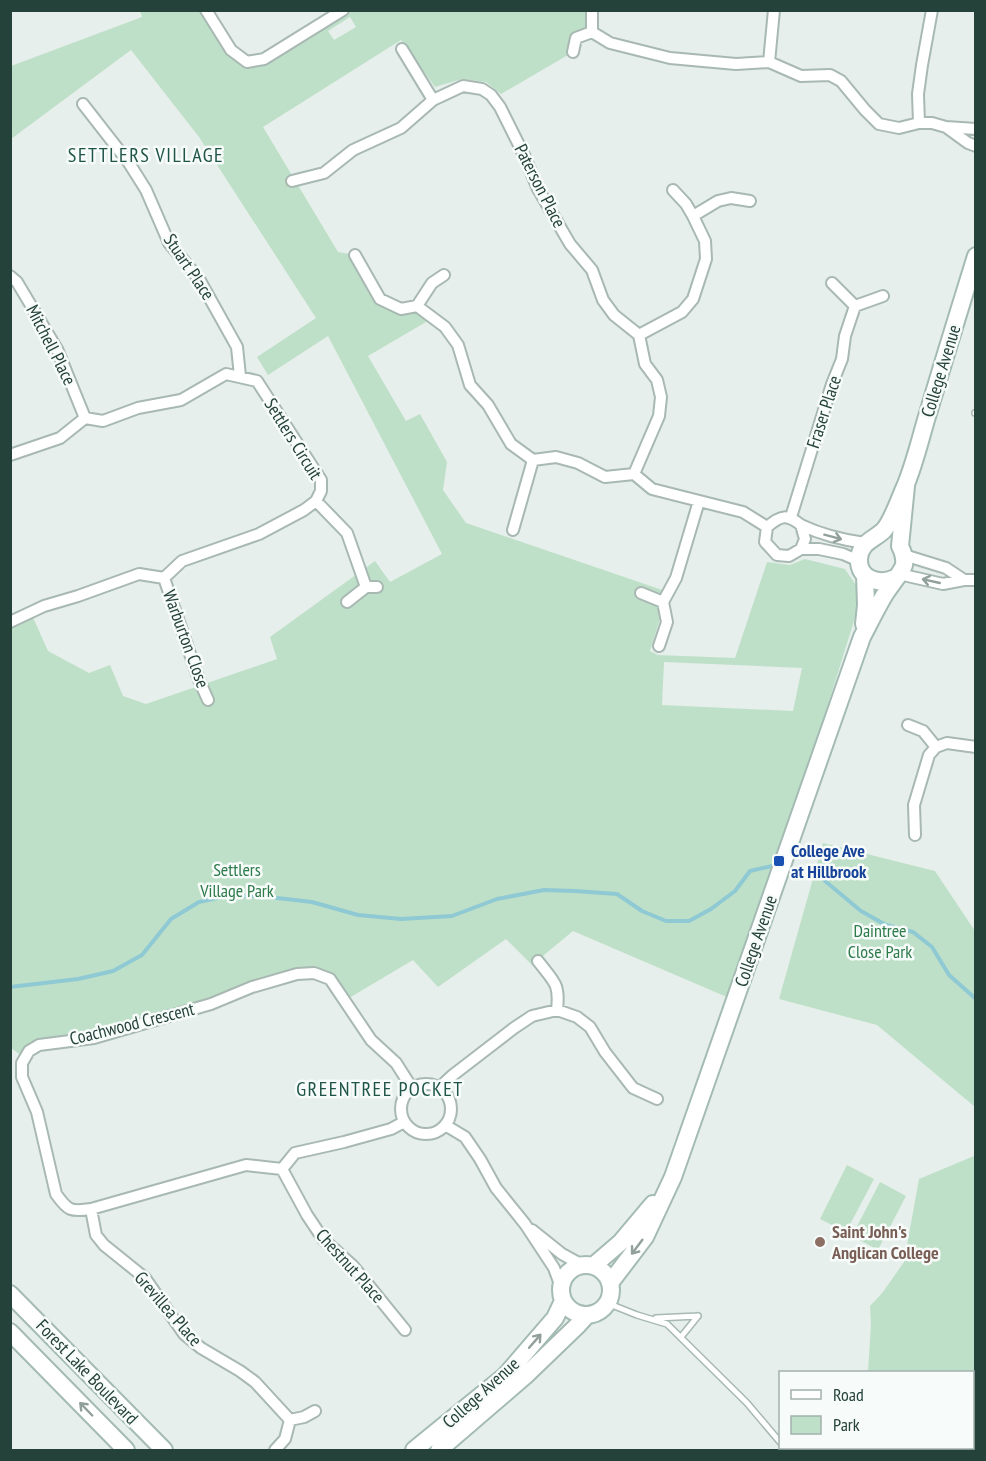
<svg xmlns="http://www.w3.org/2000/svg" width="986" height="1461" viewBox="0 0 986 1461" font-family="'PT Sans Narrow',sans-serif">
<rect width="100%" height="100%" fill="#e6efeb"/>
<!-- green -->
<path fill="#bfe0c8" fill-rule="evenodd" d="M140,11H206L247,62L264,59L343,11H592V32L576,38L573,52L501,94L486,82L462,79L435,87L401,40L263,127L338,252L355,255L380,299L401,309L417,306L426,322L368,356L406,421L420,414L447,462L443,490L466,523L668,592L650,651L658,655L735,658L767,562L790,565L805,559L845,569L858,588V608L736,1001L573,931L532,965L506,939L438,987L413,960L344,1001L330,979L314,973L94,1038L39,1045L25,1058L11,1048V622L31,613L48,651L89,673L110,665L123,696L146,704L277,659L270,637L375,561L390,582L442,554L328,336L268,375L257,357L316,318L199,137L131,50L11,139V66L142,17ZM350,17L356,27L334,40L328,31ZM664,662L802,668L793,711L662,705Z
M823,843L935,871L975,931V1107L877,1025L779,999Z
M974,1156H976L975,1450H867V1448H972V1372H868L871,1324L870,1306L883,1292L904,1262L919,1179Z
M847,1165L874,1179L846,1232L820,1219Z
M880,1182L906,1196L878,1250L852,1236Z"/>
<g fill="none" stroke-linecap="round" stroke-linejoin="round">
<!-- stream -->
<path stroke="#8ec9d4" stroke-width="4" d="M825,881L861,911L886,925L913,932L932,947L949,975L976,999
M10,987L78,979L113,971L142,955L171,919L199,902L221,897L260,896L312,902L358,915L401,919L452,916L497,899L544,890L575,891L617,894L642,911L666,921H689L711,909L735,891L750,871L772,866"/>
<!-- lane casing -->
<g stroke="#a8b8b2" stroke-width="8">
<path id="lane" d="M975,413H976
M607,1303L637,1315L667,1324L747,1403L780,1442
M656,1318L698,1316
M681,1337L698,1316
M786,1448L788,1450"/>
</g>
<!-- street casing -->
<g stroke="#a8b8b2" stroke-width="14">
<path id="street" d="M206,10L231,50L247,62L264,59L343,10
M592,32L610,43L670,58L736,64L769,62L801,76L830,75L841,81L865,110L879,124L899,128L919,123H932L946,127L976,129
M592,32V10
M402,49L433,100
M573,52L576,38L592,32
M769,62L774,10
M83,104L129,163L146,190L169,243L199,279L237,347L240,376
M919,123L918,94L922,65L932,10
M946,127L968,143L976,146
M292,181L324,173L353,150L401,128L433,100L463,86L482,89L491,95L500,107L524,155L538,189L570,244L592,270L603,300L614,315L639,335L645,364L657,380L661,397L659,416L634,474
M693,216L718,201L731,198L750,201
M355,255L380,299L401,309L417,306
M444,275L432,283L417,306L445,327L458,345L470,385L488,405L511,444L533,460L556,457L578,463L605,477L634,474L652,489L743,512L767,527
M10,276L17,282L57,349L85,418
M832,283L855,306L883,296
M639,335L682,312L693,299L706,259L705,241L693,216L686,204L673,190
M10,455L60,438L85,418L103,421L138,408L181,400L226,374L257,381L321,480V491L316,501L304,510L259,534L182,561L164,578L139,574L78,596L44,606L10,622
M316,501L347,533L366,587
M791,517L832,384L842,359L845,336L855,306
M801,525C822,535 843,540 865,543
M513,530L533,460
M801,549L805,539L801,525C787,514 781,515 767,527L765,542L777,555L789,556L801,549H819L843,554L859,561
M904,555L946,568L964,580
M899,574L943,584L964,580H976
M164,578L199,680L208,700
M641,593L663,602L667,622L659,646
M347,602L366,587H377
M663,602L676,578L699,501
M908,725L923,731L936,747
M915,835L914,805L929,755L936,747L947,743L976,747
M538,961C554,982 560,983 557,1010
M401 1109a25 25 0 1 1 50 0a25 25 0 1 1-50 0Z
M439,1088L453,1075L514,1028L532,1016L557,1010L577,1017L590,1027L605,1052L633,1088L657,1099
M404,1122L391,1129L344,1142L295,1153L282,1169L246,1165L91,1209C71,1212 68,1211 56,1194L37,1112L22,1077V1063L29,1051L39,1045L94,1038L211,1004L252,987L297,974L314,973L330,979L371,1040L396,1063L412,1088
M445,1125L465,1137L480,1159L496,1188L525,1224L554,1268L561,1287
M282,1169L307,1215L323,1239L353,1266L405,1330
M91,1209L96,1235L104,1245L145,1278L184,1334L201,1348L240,1371L255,1382L290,1420
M532,1230L562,1254L582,1265
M275,1450L285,1439L290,1420L304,1417L315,1411"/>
</g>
<!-- secondary casing -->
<g stroke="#a4bbb3" stroke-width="20">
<path id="secondary" d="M895,578C880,585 858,580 859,559C860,542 874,540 884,530C892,521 899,500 904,489C915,464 921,435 929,410C944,359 960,308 976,256
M864,624L866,605L865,575
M561 1290a25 25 0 1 1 50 0a25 25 0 1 1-50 0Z
M593,1266L621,1242L653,1204
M610,1283L645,1237L673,1177L862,637C870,622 877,607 885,594C890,586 902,572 904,565C905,558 903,552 900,546L906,486
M10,1294L164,1450
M10,1332L126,1450
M414,1450L505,1376L555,1318L563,1301
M439,1450L525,1376L578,1325L587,1315"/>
</g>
<!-- lane -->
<use href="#lane" stroke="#fff" stroke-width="5"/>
<!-- street -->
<use href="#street" stroke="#fff" stroke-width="10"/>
<!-- secondary -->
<use href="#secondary" stroke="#fff" stroke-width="16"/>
</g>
<!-- one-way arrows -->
<defs><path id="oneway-shaft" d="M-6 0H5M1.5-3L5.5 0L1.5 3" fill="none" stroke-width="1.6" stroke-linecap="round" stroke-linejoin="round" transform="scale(1.5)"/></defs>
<g stroke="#92a09c">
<use href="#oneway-shaft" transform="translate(833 537) rotate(15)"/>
<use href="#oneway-shaft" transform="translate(931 581) rotate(-167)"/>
<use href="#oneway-shaft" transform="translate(637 1247) rotate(127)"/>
<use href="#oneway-shaft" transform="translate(535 1341) rotate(-49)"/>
<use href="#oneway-shaft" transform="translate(86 1409) rotate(-134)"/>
</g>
<!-- markers -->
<rect fill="#1a4fb4" stroke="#f7fbf9" stroke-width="2" x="773" y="855" width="12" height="12" rx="3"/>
<circle fill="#8d6e63" stroke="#f7fbf9" stroke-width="2" cx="820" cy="1242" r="6"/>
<g text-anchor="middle" stroke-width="5" stroke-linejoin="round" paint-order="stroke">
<!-- street labels -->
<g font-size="18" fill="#24423a" stroke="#f7fbf9">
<text transform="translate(540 186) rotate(63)" y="6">Paterson Place</text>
<text transform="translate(189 267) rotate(56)" y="6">Stuart Place</text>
<text transform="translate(51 345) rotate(63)" y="6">Mitchell Place</text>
<text transform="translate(941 371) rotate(-73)" y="6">College Avenue</text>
<text transform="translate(824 412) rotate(-72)" y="6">Fraser Place</text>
<text transform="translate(293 439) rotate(58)" y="6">Settlers Circuit</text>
<text transform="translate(186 639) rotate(70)" y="6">Warburton Close</text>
<text transform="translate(756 941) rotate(-71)" y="6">College Avenue</text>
<text transform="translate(132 1024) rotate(-14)" y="6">Coachwood Crescent</text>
<text transform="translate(350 1266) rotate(48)" y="6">Chestnut Place</text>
<text transform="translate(168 1309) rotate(49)" y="6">Grevillea Place</text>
<text transform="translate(87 1372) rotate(46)" y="6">Forest Lake Boulevard</text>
<text transform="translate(481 1393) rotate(-42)" y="6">College Avenue</text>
</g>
<!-- transit labels -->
<g font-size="18" font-weight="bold" fill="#164399" stroke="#f7fbf9" text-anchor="start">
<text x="791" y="857">College Ave<tspan x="791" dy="21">at Hillbrook</tspan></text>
</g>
<!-- park labels -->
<g font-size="18" fill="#2d7a4b" stroke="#f7fbf9">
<text x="237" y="876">Settlers<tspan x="237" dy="21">Village Park</tspan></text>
<text x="880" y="937">Daintree<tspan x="880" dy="21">Close Park</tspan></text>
</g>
<!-- education labels -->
<g font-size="18" font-weight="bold" fill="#785e54" stroke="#f7fbf9" text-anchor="start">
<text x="832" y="1238">Saint John's<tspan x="832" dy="21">Anglican College</tspan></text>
</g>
<!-- neighbourhood labels -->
<g font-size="20" letter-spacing="1.5" fill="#1f5548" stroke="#f7fbf9">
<text x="146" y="162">SETTLERS VILLAGE</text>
<text x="380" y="1096">GREENTREE POCKET</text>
</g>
</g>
<!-- border -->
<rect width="986" height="1461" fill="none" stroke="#24423a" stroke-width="24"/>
<!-- legend -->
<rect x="779" y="1371" width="195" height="78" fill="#f7fbf9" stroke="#a3b1ad" stroke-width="1.5"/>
<rect x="791" y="1390" width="30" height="9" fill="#ffffff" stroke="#a3b1ad" stroke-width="1.5"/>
<text x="833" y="1401" font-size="18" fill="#24423a">Road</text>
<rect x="791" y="1416" width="30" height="18" fill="#bfe0c8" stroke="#a3b1ad" stroke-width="1.5"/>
<text x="833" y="1431" font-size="18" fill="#24423a">Park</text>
</svg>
